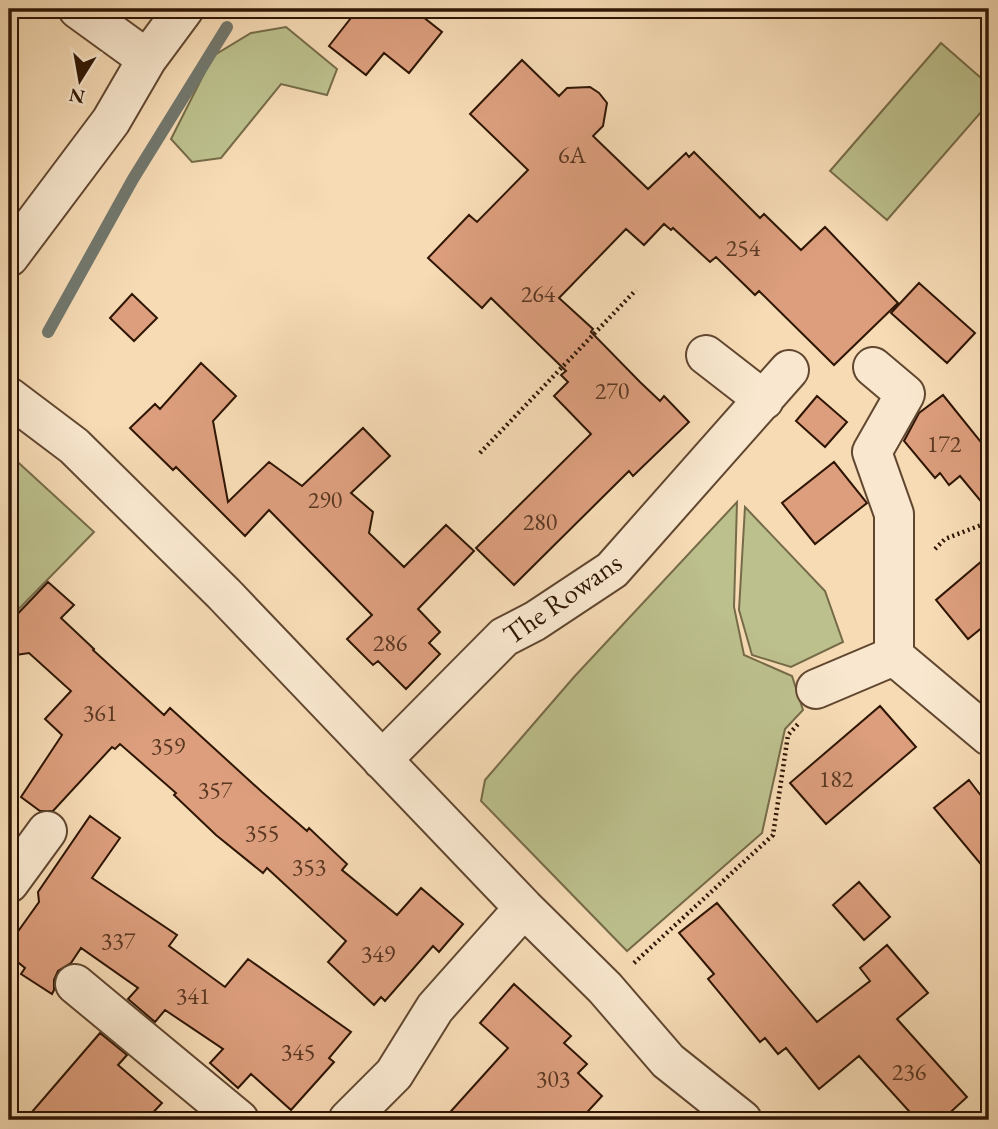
<svg xmlns="http://www.w3.org/2000/svg" width="998" height="1129" viewBox="0 0 998 1129" font-family="'EB Garamond',serif">
<rect width="100%" height="100%" fill="#f6dbb5"/>
<filter id="stains"><feTurbulence type="fractalNoise" baseFrequency=".00286" numOctaves="4"/><feColorMatrix values="0 0 0 0 .2 0 0 0 0 .09 0 0 0 0 .02 0 0 0 .5 -.17"/></filter>
<radialGradient id="worn" r=".72"><stop offset=".6" stop-color="#630" stop-opacity="0"/><stop offset="1" stop-color="#630" stop-opacity=".3"/></radialGradient>
<!-- green -->
<path fill="#bcc08d" stroke="#766b48" stroke-width="2" d="M286,27L337,69L327,95L281,84L221,158L192,162L171,139L213,56L251,33Z
M941,43L989,85V103L887,220L830,171Z
M9,454L94,532L9,619Z
M737,502L734,607L744,655L792,676L803,710L785,729L762,833L627,951L481,801L485,780L574,677Z
M745,507L825,591L843,642L791,667L752,655L739,610Z"/>
<g fill="none" stroke-linecap="round" stroke-linejoin="round">
<!-- stream -->
<path stroke="#72786e" stroke-width="12" d="M48,332L133,179L227,27"/>
</g>
<!-- building -->
<path fill="#dc9e7d" stroke="#2f1604" stroke-width="2" d="M358,9H413L442,32L409,73L384,53L366,75L329,46Z
M522,60L559,96L567,88L590,87L599,93L607,103L603,126L593,136L648,189L686,153L689,157L694,152L760,218L764,214L801,250L825,227L898,303L834,365L759,291L755,295L716,257L710,262L673,228L671,230L664,224L644,245L626,229L559,298L593,329L591,332L640,382L660,401L664,396L689,422L633,476L629,471L514,585L476,548L591,434L554,396L568,382L561,375L566,371L491,298L482,308L428,258L469,215L477,222L528,170L470,114Z
M919,283L975,333L947,363L891,313Z
M132,294L157,318L134,341L110,318Z
M201,363L236,396L213,421L228,502L269,462L302,486L363,428L390,456L351,493L373,512L369,533L404,567L446,525L474,551L418,609L440,632L429,643L440,654L406,689L378,661L373,665L347,639L372,615L269,510L245,536L176,467L173,470L130,428L155,404L160,409Z
M943,395L989,452V511L960,476L949,485L940,473L935,478L904,441L919,413Z
M817,396L847,422L825,447L796,421Z
M834,462L867,503L815,544L782,503Z
M989,555V622L968,639L936,600Z
M48,582L74,605L61,618L94,649L93,650L164,715L170,708L262,792L307,831L309,828L347,864L342,870L397,915L421,888L463,924L439,952L433,946L385,1001L381,997L374,1005L328,962L346,941L267,868L263,873L216,835L174,795L176,793L120,744L115,749L112,747L53,811H40L21,797L62,735L45,719L71,691L29,653L9,656V623Z
M880,706L916,747L826,824L790,783Z
M969,780L989,806V874L934,808Z
M90,816L120,838L92,878L177,935L169,946L225,987L248,959L351,1032L329,1058L334,1062L291,1110L251,1074L238,1088L210,1063L223,1049L165,1010L155,1022L128,999L138,988L81,948L71,963L58,971L54,980V990L52,994L21,974L25,968L9,955V944L39,902L38,892Z
M859,882L890,917L864,940L833,905Z
M717,903L817,1022L870,981L860,968L887,945L928,993L897,1019L967,1097L942,1120H917L859,1056L819,1089L786,1048L778,1054L765,1038L760,1042L708,979L714,974L679,933Z
M514,984L571,1036L564,1043L587,1064L578,1073L602,1096L580,1120H443L508,1048L480,1023Z
M100,1033L127,1055L118,1065L162,1103L146,1120H25Z"/>
<g fill="none" stroke-linecap="round" stroke-linejoin="round">
<!-- minor casing -->
<g stroke="#614730" stroke-width="42">
<path id="minor" d="M78,9L147,59
M9,257L111,121L147,59L184,9
M706,355L764,400
M873,367L905,394L872,452L894,514V656L989,736
M9,397L74,446L224,594L524,908L605,988L668,1061L742,1120
M816,689L894,656
M382,760L504,637L535,621L612,570L789,370
M9,883L47,831
M75,984L239,1120
M348,1120L394,1074L435,1008L524,908"/>
</g>
<!-- path -->
<path stroke="#2f1604" stroke-width="4.5" stroke-dasharray="2 3.5" stroke-linecap="butt" d="M480,453L636,290
M935,549L945,539L989,522
M634,963L773,835L788,735L799,723"/>
<!-- minor -->
<use href="#minor" stroke="#f9e8cf" stroke-width="38"/>
</g>
<g text-anchor="middle" stroke-width="7" stroke-linejoin="round" paint-order="stroke">
<!-- number labels -->
<g font-size="24" fill="#5a3822">
<text x="572" y="163">6A</text>
<text x="743" y="256">254</text>
<text x="538" y="302">264</text>
<text x="612" y="399">270</text>
<text x="944" y="452">172</text>
<text x="325" y="508">290</text>
<text x="540" y="530">280</text>
<text x="390" y="651">286</text>
<text x="100" y="721">361</text>
<text x="168" y="754">359</text>
<text x="836" y="787">182</text>
<text x="215" y="798">357</text>
<text x="262" y="841">355</text>
<text x="309" y="875">353</text>
<text x="118" y="949">337</text>
<text x="378" y="962">349</text>
<text x="193" y="1004">341</text>
<text x="298" y="1060">345</text>
<text x="909" y="1080">236</text>
<text x="553" y="1087">303</text>
</g>
<!-- street labels -->
<g font-size="28" fill="#2f1604" stroke="#f9e8cf">
<text transform="translate(562 598) rotate(-35)" y="10">The Rowans</text>
</g>
</g>
<!-- margin -->
<rect width="998" height="1129" fill="none" stroke="#f6dbb5" stroke-width="35"/>
<rect x="10" y="10" width="977" height="1108" fill="none" stroke="#2f1604" stroke-width="3.5"/>
<rect x="18" y="18" width="963" height="1094" fill="none" stroke="#2f1604" stroke-width="2"/>
<!-- north arrow -->
<g transform="translate(80 80) rotate(191)" stroke="#f9e8cf" stroke-width="5" paint-order="stroke">
<path d="M0-5L12 26L0 18L-12 26Z" fill="#2f1604"/>
<text y="-10" font-size="19" font-weight="bold" text-anchor="middle" fill="#2f1604">N</text>
</g>
<rect width="100%" height="100%" filter="url(#stains)"/>
<rect width="100%" height="100%" fill="url(#worn)"/>
</svg>
